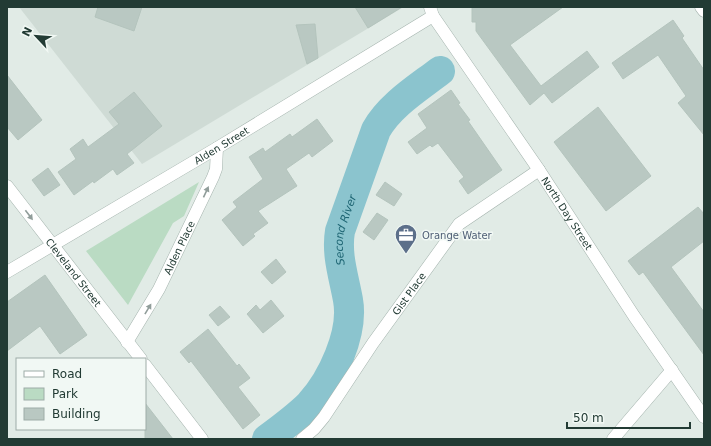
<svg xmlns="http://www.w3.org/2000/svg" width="711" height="446" viewBox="0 0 711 446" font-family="'DejaVu Sans',sans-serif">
<rect width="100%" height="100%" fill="#e1ebe6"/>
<!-- built -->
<path fill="#cfdbd5" d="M19,7H401L402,8L142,164Z"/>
<!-- green -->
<path fill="#badbc3" d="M199,182L184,216L173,223L128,305L86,251Z"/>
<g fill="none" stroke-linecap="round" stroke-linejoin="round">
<!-- river -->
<path stroke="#8bc4ce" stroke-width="30" id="s1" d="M267,439C282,428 297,417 310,404C332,380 354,333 348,300C344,277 336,255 340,231L376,130C390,105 418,88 440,71"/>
</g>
<!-- building -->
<path fill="#b9c8c2" stroke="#b4c4bd" d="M98,7H142L134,31L95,17Z
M355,7H402L368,28Z
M472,7H563L510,45L541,86L587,51L599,67L552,103L544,93L530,105L476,31V22H472Z
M673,20L684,36L682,38L704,70V135L678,103L686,96L658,55L623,79L612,63Z
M315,24L318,58L307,64L296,25Z
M7,75L42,120L18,140L7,127Z
M451,90L460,103L458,104L470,120L468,121L502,170L468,194L459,181L464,177L438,143L432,147L430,145L417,154L408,142L427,128L418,114Z
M134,92L162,126L127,154L134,163L117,175L113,169L94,183L93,181L74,195L58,172L76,159L70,149L83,139L88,147L119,124L109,112Z
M598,107L651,176L606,211L554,142Z
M317,119L333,141L312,157L309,153L286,169L297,186L258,211L268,223L253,234L255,236L243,246L222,220L237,207L233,202L263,179L249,157L263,148L265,152L290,134L292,137Z
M48,168L60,185L44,196L32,180Z
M385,182L402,194L394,206L376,195Z
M698,207L704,214V241L671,267L704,312V355L643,272L639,275L628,261Z
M377,213L388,220L374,240L363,232Z
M276,259L286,272L272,284L261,272Z
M45,275L87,335L60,354L40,326L7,351V302Z
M271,300L284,316L263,333L247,314L256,305L260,310Z
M220,306L230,317L218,326L209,315Z
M208,329L237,366L239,364L250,378L238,387L260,415L243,429L191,361L189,363L180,352Z
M145,403L173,439H145Z"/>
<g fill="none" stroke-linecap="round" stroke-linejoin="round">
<!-- minor casing -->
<g stroke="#a4b3ad" stroke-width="13">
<g id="minor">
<path id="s2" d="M430,7L433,16L539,170L634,316L704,417"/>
<path d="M701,7L704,11"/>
<path id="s3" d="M7,186L141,359"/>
<path id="s4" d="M7,272L217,148L433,16"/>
<path id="s5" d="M127,342L159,289L213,177L216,169L217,148"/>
<path d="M145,365L202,439"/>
<path id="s6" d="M302,439L314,429L324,417L373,343L459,224L539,170"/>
<path d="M613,439L672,370"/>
</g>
</g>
<!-- minor -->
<use href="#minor" stroke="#fff" stroke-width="12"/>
</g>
<!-- one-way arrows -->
<defs><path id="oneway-solid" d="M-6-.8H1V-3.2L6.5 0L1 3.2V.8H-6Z"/></defs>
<g fill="#909d9a">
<use href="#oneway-solid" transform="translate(206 192) rotate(-65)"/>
<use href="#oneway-solid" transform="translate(29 215) rotate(53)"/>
<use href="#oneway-solid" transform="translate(148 309) rotate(-59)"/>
</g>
<!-- icons -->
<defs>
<g id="office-pin" transform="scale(1.15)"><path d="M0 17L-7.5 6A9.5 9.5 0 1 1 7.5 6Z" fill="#5c6f8a" stroke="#f1f8f4"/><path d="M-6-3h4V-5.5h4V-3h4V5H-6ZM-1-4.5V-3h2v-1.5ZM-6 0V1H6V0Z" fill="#fff"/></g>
</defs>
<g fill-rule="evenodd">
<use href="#office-pin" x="406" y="235"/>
</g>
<g text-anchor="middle" stroke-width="3" stroke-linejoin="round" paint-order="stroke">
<!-- street labels -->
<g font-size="10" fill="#223b34" stroke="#f1f8f4">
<text dy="4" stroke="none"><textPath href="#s4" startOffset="249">Alden Street</textPath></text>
<text dy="4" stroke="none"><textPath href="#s2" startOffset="248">North Day Street</textPath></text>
<text dy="4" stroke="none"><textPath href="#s5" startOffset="108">Alden Place</textPath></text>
<text dy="4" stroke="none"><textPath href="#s3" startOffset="109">Cleveland Street</textPath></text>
<text dy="4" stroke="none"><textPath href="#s6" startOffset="181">Gist Place</textPath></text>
</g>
<!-- service labels -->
<g font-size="10" fill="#4e5e75" stroke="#f1f8f4" text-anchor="start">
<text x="422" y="239">Orange Water</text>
</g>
<!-- water labels -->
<g font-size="11" font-style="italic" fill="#1f6674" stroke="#f1f8f4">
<text dy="4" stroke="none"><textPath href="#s1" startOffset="241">Second River</textPath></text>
</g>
</g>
<!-- border -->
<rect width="711" height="446" fill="none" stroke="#223b34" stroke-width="16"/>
<!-- legend -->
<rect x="16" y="358" width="130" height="72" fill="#f1f8f4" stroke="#9eaca7"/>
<rect x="24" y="371" width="20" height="6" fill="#ffffff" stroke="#9eaca7"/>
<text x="52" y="378" font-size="12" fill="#223b34">Road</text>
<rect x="24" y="388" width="20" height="12" fill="#badbc3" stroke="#9eaca7"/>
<text x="52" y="398" font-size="12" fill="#223b34">Park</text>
<rect x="24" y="408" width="20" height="12" fill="#b9c8c2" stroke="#9eaca7"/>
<text x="52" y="418" font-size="12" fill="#223b34">Building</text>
<!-- north arrow -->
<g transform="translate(36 36) rotate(296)" stroke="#f1f8f4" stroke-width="3" paint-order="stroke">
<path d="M0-3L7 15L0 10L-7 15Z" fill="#223b34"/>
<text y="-6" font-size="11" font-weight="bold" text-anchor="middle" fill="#223b34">N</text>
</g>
<!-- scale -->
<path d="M567 422v6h123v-6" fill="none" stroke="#223b34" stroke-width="2"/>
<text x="573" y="422" font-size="12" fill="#223b34" stroke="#f1f8f4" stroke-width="3" paint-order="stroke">50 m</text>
</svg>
